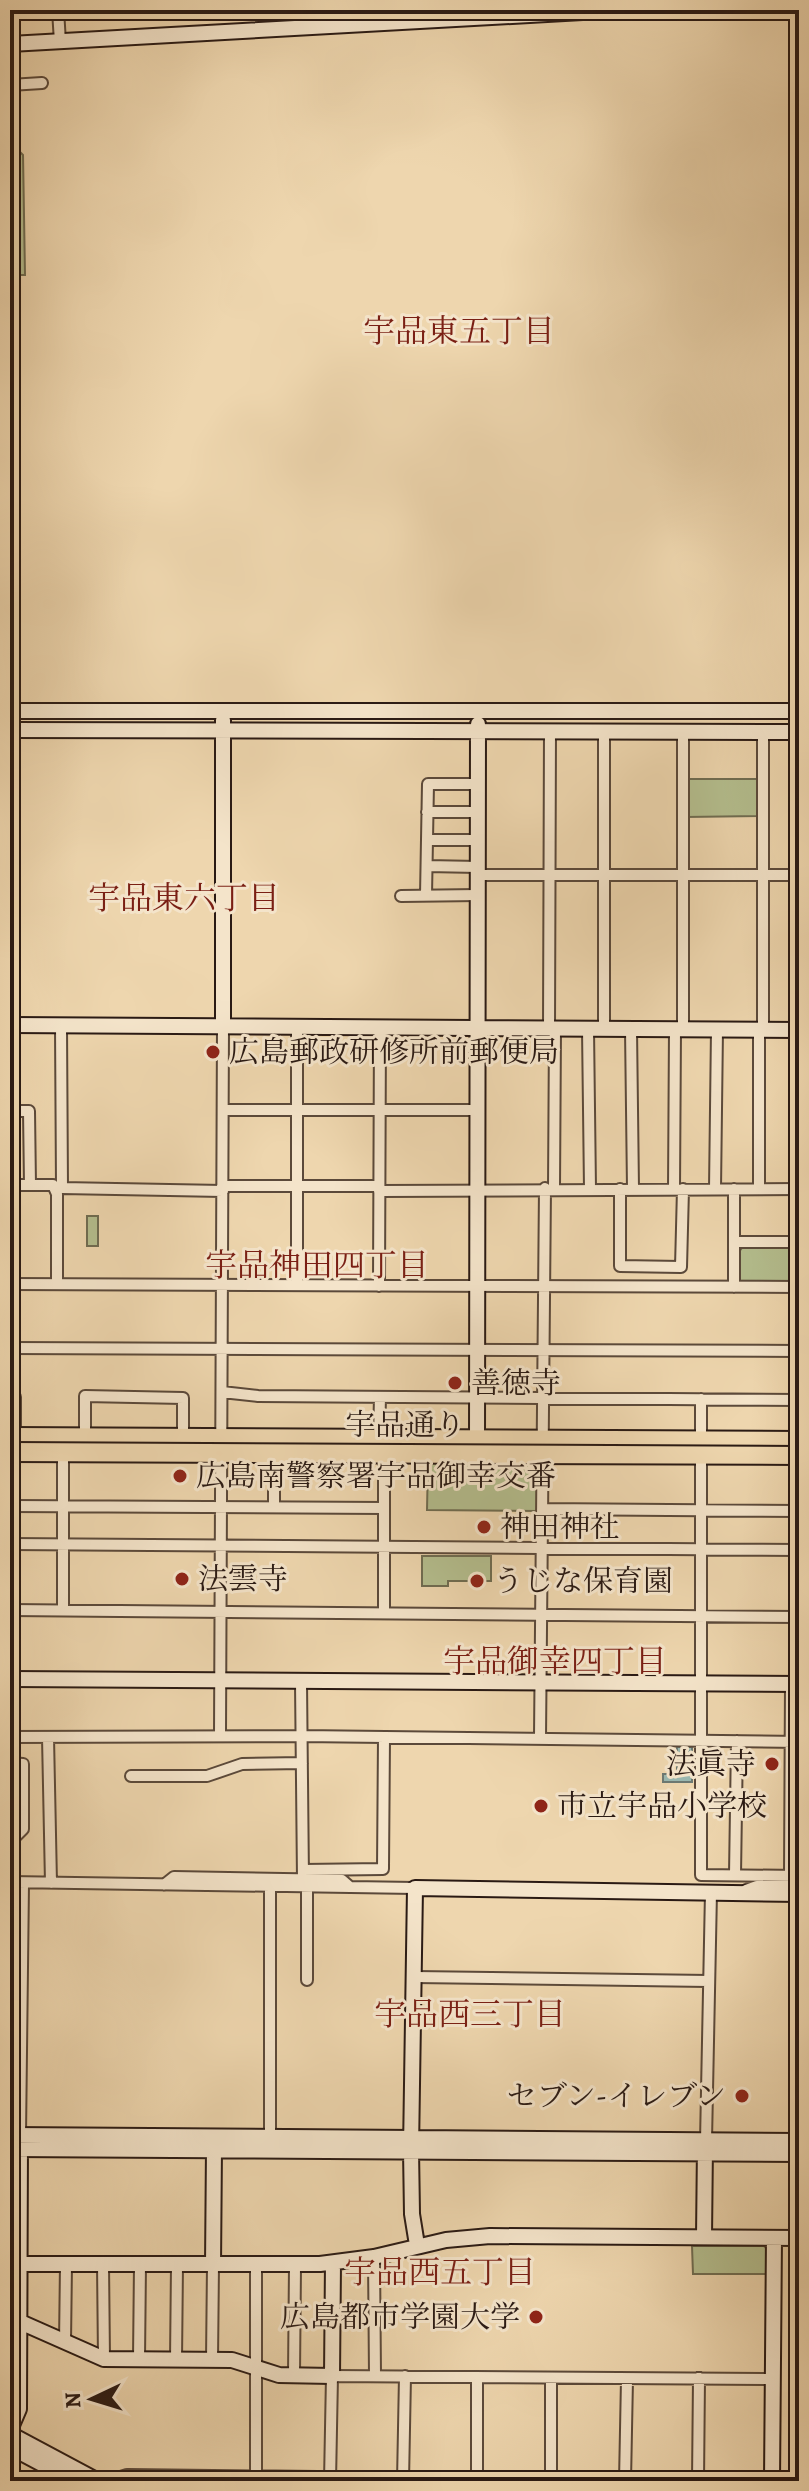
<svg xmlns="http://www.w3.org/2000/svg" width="809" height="2491" viewBox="0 0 809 2491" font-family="Alegreya,'Noto Serif JP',serif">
<defs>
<pattern id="water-waves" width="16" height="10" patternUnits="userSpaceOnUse" patternTransform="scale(2)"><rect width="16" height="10" fill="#9ab8b0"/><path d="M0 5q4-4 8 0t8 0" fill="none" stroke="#7e958e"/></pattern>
</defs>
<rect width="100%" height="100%" fill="#eed6ae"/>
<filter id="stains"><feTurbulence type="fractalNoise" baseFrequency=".0025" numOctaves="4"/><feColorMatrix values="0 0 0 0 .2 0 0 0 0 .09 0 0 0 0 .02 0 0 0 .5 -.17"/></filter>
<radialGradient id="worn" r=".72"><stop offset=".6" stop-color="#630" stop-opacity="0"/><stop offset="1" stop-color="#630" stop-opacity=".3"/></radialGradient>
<!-- green -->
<path fill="#b4be8e" stroke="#6f6c51" stroke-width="2" d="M10,142L23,155L25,275H10Z
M686,779H759V816L686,817Z
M87,1216H98V1246H87Z
M744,1245H799V1284H742L738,1280L739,1252Z
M428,1461L534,1462L538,1465V1511L427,1510Z
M422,1556H491V1581H448V1586H422Z
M692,2246H764L769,2251V2274H693Z"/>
<!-- water -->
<path fill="url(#water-waves)" stroke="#6d7972" stroke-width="2" d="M677,1747H692V1782H663V1774H677Z"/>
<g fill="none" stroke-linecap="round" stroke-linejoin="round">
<!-- street casing -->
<g stroke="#5b493a" stroke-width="14">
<path id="street" d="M58,10L60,42
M10,85L42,83
M683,731V1029
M763,731V1030
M427,812H479
M427,840H478
M427,866L478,867
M478,875H799
M426,895L428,784H479
M401,896L478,895
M61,1026L62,1188L223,1191
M297,1027V1285
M549,1029L550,730
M588,1029L590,1189
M604,1029V731
M631,1029L633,1189
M223,1110H478
M10,1111H29L30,1185
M10,1185H53L57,1194V1284
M222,1186H379
M554,1188L555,1029
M620,1189V1266L681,1267L683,1189
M674,1189L675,1029
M715,1189L717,1029
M759,1189V1030
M379,1191L799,1189
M734,1242H799
M10,1284L799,1287
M379,1286L380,1027
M734,1287V1189
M10,1348L799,1351
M222,1392L258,1396L799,1400
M10,1397H15V1437
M701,1399V1875L799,1876
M85,1438V1396L183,1398V1439
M379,1439L380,1397
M274,1452V1507
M10,1506L384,1508
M542,1509L799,1511
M10,1544L799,1550
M10,1610L799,1617
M63,1610V1452
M384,1612V1453
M301,1682L303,1879
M220,1735L223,1027
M10,1737L302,1736L799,1742
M48,1737L51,1883
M540,1738L545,1188
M10,1763L23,1764V1829L15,1837H10
M131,1776H207L242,1764L302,1763
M303,1870L383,1869L384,1737
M735,1875L737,1741
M790,1876L791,1684
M10,1882L415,1888
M164,1885L174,1877L342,1880L350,1887
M746,1890L757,1886H799
M415,1977L709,1981
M307,1980V1887
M20,2135L23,1884
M270,2136V1887
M706,2141L711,1892
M374,2257L375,2375
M103,2264L104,2359
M65,2343L66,2264
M139,2359L140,2265
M176,2360L177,2265
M212,2360L213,2265
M294,2375L295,2266
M256,2476V2266
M108,2481L127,2475L682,2481
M330,2481L332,2376L773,2379
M403,2481L405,2376
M477,2481V2378
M551,2481V2378
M625,2481L627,2379
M698,2481L699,2378"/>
</g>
<!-- secondary casing -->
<g stroke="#2a1a14" stroke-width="18">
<path id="secondary" d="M10,44L618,10
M10,711H799
M223,720V1027
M10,730L799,732
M10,1025L799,1030
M477,1447L478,724
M10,1679L799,1684
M10,2135L799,2141
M10,2149L799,2154
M704,2237L705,2145
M417,2245L412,2214L411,2150L415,1888L799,1894
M20,2264H320L374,2257L446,2240L490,2236L799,2238
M213,2265L214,2148
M18,2321L104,2359L232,2360L279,2375L332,2376L333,2263
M10,2430L19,2409L20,2143
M10,2434L98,2481
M10,2447L74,2481
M772,2481L774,2238"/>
</g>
<!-- highway casing -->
<g stroke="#2a1a14" stroke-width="22">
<path id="highway" d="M10,1437L799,1441
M10,1452L799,1455"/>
</g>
<!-- street -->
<use href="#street" stroke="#f4e4ca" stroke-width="10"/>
<!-- secondary -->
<use href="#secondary" stroke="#f4e4ca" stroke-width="14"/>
<!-- highway -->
<use href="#highway" stroke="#eed6ae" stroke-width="18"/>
<!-- tram -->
<path stroke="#2a1a14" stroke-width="2" d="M10,1442L799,1446"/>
</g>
<!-- markers -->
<g fill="#8f2418" stroke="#f4e4ca" stroke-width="3">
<circle cx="213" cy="1052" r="8"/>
<circle cx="455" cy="1383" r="8"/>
<circle cx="180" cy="1476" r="8"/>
<circle cx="484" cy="1527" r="8"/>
<circle cx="182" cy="1579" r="8"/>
<circle cx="477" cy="1581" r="8"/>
<circle cx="772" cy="1764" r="8"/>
<circle cx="541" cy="1806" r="8"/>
<circle cx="742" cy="2096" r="8"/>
<circle cx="536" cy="2317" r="8"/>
</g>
<g text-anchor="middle" stroke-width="6" stroke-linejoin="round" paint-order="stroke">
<!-- poi labels -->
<g font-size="30" fill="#2a1a14" stroke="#f4e4ca" text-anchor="start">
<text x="229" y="1062">広島郵政研修所前郵便局</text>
<text x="471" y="1393">善徳寺</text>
<text x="196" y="1486">広島南警察署宇品御幸交番</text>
<text x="500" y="1537">神田神社</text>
<text x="198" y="1589">法雲寺</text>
<text x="493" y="1591">うじな保育園</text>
<text x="756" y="1774" text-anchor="end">法眞寺</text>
<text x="557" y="1816">市立宇品小学校</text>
<text x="726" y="2106" text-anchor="end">セブン-イレブン</text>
<text x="520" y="2327" text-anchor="end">広島都市学園大学</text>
</g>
<!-- street labels -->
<g font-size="30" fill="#2a1a14" stroke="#f4e4ca">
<text x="405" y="1435">宇品通り</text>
</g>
<!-- neighbourhood labels -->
<g font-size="32" fill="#7a1f14" stroke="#f4e4ca">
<text x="459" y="342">宇品東五丁目</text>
<text x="184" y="909">宇品東六丁目</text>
<text x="317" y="1276">宇品神田四丁目</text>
<text x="555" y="1672">宇品御幸四丁目</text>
<text x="470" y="2025">宇品西三丁目</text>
<text x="440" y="2283">宇品西五丁目</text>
</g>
</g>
<!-- margin -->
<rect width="809" height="2491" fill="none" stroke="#eed6ae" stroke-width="40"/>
<rect x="12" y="12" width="785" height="2467" fill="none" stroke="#2a1a14" stroke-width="4"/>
<rect x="20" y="20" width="769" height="2451" fill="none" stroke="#2a1a14" stroke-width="2"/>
<!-- north arrow -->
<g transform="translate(92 2399) rotate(266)" stroke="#f4e4ca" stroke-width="6" paint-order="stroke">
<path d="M0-6L14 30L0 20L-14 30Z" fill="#2a1a14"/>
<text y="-12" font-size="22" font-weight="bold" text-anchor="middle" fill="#2a1a14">N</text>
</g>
<rect width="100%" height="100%" filter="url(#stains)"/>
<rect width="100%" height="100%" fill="url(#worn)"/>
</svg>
